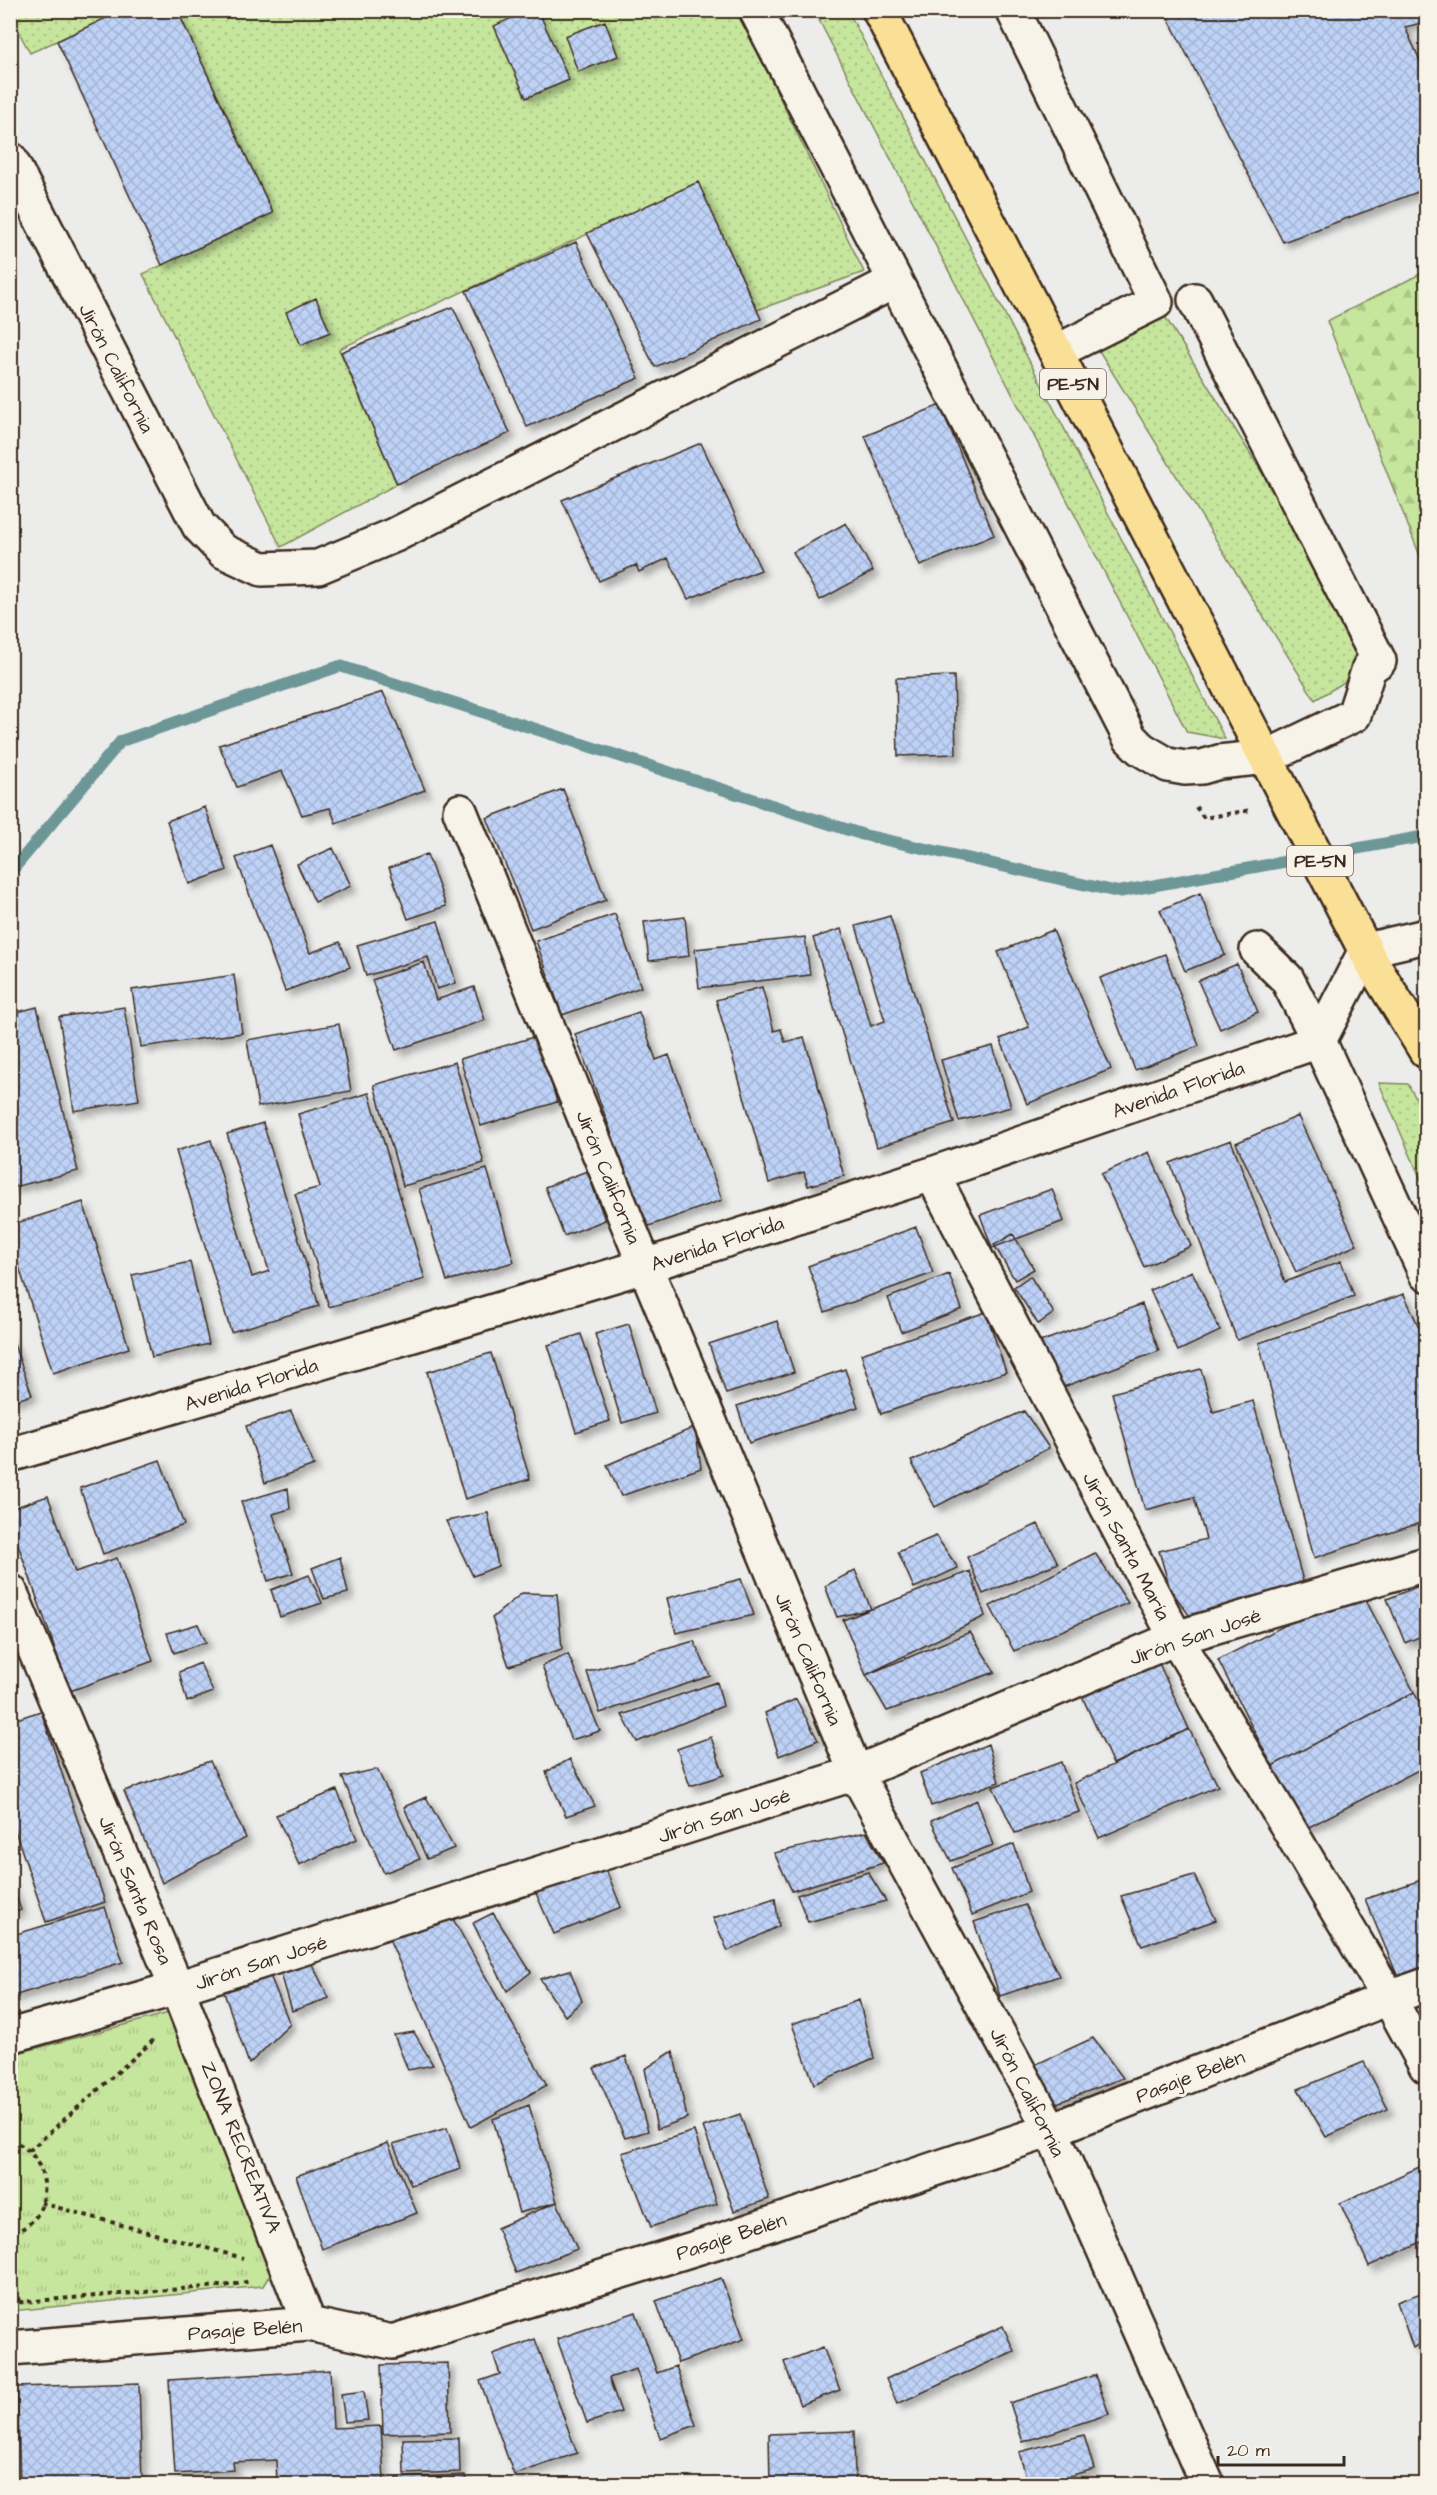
<svg xmlns="http://www.w3.org/2000/svg" width="1437" height="2495" viewBox="0 0 1437 2495" font-family="'Architects Daughter',sans-serif">
<defs>
<pattern id="grass-dots" width="8" height="8" patternUnits="userSpaceOnUse" patternTransform="scale(1.5)"><rect width="8" height="8" fill="#c6e59d"/><path d="M2 2h.1M6 6h.1" fill="none" stroke="#abc587" stroke-width="1.8" stroke-linecap="round"/></pattern>
<pattern id="forest-firs" width="22" height="20" patternUnits="userSpaceOnUse" patternTransform="scale(1.5)"><rect width="22" height="20" fill="#c6e59d"/><path d="M5 1l3.5 6h-7zM16 11l3.5 6h-7z" fill="#abc587"/></pattern>
<pattern id="park-tufts" width="24" height="20" patternUnits="userSpaceOnUse" patternTransform="scale(1.5)"><rect width="24" height="20" fill="#c6e59d"/><path d="M3 7l-1-3M5 7V3M7 7l1-3M15 17l-1-3M17 17v-4M19 17l1-3" fill="none" stroke="#abc587"/></pattern>
<pattern id="building-cross-hatch" width="8" height="8" patternUnits="userSpaceOnUse" patternTransform="scale(1.5)"><rect width="8" height="8" fill="#bed2f7"/><path d="M0 0l8 8M0 8l8-8" fill="none" stroke="#a4b4d3"/></pattern>
<filter id="shadow"><feDropShadow dx="5.5" dy="5.5" stdDeviation="3" flood-color="#0004"/></filter>
</defs>
<rect width="100%" height="100%" fill="#ececeb"/>
<filter id="ink" filterUnits="userSpaceOnUse"><feTurbulence type="fractalNoise" baseFrequency=".0167" numOctaves="2"/><feDisplacementMap in="SourceGraphic" scale="12" xChannelSelector="R" yChannelSelector="G"/><feConvolveMatrix kernelMatrix="1 2 1 2 8 2 1 2 1" color-interpolation-filters="sRGB"/></filter>
<g filter="url(#ink)">
<!-- grass -->
<path fill="url(#grass-dots)" stroke="#80885e" stroke-width="1.5" d="M177,10L738,11L864,272L757,310L698,183L339,349L397,484L281,547L143,274L273,213Z
M838,10L848,11L1225,739L1187,732L819,20Z
M10,11H123L30,53L11,17Z
M1156,302L1379,661L1315,700L1093,341Z
M1379,1083L1408,1084L1426,1117V1191Z"/>
<!-- forest -->
<path fill="url(#forest-firs)" stroke="#80885e" stroke-width="1.5" d="M1426,271V571L1327,321Z"/>
<!-- park -->
<path fill="url(#park-tufts)" stroke="#80885e" stroke-width="1.5" d="M184,2009L281,2256L263,2286L11,2311V2055Z"/>
<g fill="none" stroke-linecap="round" stroke-linejoin="round">
<!-- stream -->
<path stroke="#6d9797" stroke-width="12" d="M10,873L121,741L340,666L864,835L1118,892L1426,836"/>
</g>
<!-- building -->
<path fill="url(#building-cross-hatch)" stroke="#3b2a1e" stroke-width="1.5" filter="url(#shadow)" d="M123,10H177L273,213L162,265L57,41Z
M529,10H538L569,80L526,98L494,26Z
M1164,10H1426V22L1405,27L1426,74V189L1283,242Z
M605,21L618,56L578,72L565,36Z
M698,182L761,319L655,367L587,233Z
M576,242L639,378L527,427L466,291Z
M316,298L330,332L301,345L286,312Z
M453,307L510,433L397,484L341,352Z
M940,405L994,535L920,566L865,436Z
M701,443L761,570L688,599L668,558L639,572L636,565L599,581L562,500Z
M846,523L873,571L820,600L793,552Z
M954,676L956,754L898,756L896,678Z
M383,692L425,790L336,823L330,808L302,815L282,771L237,787L219,745Z
M563,789L606,900L531,929L487,818Z
M205,807L227,870L189,884L167,821Z
M270,845L310,953L340,942L350,967L285,991L236,858Z
M333,848L351,886L315,902L297,864Z
M427,854L446,906L408,919L389,868Z
M1200,893L1225,955L1185,971L1160,910Z
M615,914L641,987L562,1015L536,941Z
M890,916L954,1123L877,1147L813,938L841,929L871,1026L885,1021L856,926Z
M685,917L689,956L649,961L644,922Z
M438,921L456,983L437,989L428,957L366,976L357,945Z
M1053,930L1111,1069L1027,1104L1000,1039L1029,1027L998,952Z
M805,937L810,975L699,988L695,949Z
M1165,954L1199,1046L1135,1070L1100,978Z
M424,962L436,1000L474,987L485,1020L396,1050L372,980Z
M1237,964L1258,1012L1220,1029L1198,981Z
M234,975L242,1033L141,1047L132,990Z
M762,987L774,1031L781,1029L785,1042L804,1037L844,1176L808,1186L804,1172L769,1183L716,1000Z
M37,1007L78,1171L10,1188V1014Z
M124,1007L139,1100L74,1111L59,1017Z
M639,1012L656,1060L669,1055L722,1200L646,1227L575,1034Z
M339,1024L351,1091L258,1107L247,1040Z
M537,1036L557,1102L481,1126L460,1059Z
M993,1046L1011,1107L959,1121L941,1060Z
M455,1062L484,1163L403,1186L374,1085Z
M369,1093L425,1279L329,1307L295,1194L320,1187L298,1114Z
M1298,1116L1357,1245L1296,1272L1236,1143Z
M263,1123L319,1306L231,1332L176,1151L211,1140L252,1277L269,1271L227,1134Z
M1231,1140L1285,1282L1341,1261L1354,1296L1237,1340L1170,1163Z
M1149,1152L1191,1246L1144,1267L1101,1174Z
M487,1169L514,1262L447,1281L419,1189Z
M587,1171L605,1220L564,1236L545,1187Z
M1052,1189L1064,1221L992,1248L980,1215Z
M83,1202L129,1348L53,1373L10,1239V1225Z
M916,1227L933,1273L825,1312L808,1266Z
M1013,1234L1034,1269L1015,1280L994,1245Z
M190,1262L209,1344L152,1357L132,1275Z
M1192,1271L1220,1331L1178,1351L1150,1290Z
M949,1274L962,1309L901,1332L888,1298Z
M1030,1276L1054,1313L1038,1324L1014,1287Z
M1404,1294L1426,1343V1521L1314,1558L1259,1343Z
M1142,1304L1159,1351L1058,1389L1040,1342Z
M986,1312L1006,1372L881,1414L861,1354Z
M777,1321L794,1372L726,1394L709,1344Z
M629,1324L656,1413L622,1423L595,1334Z
M10,1333L32,1395L10,1402Z
M581,1334L610,1421L576,1432L548,1345Z
M491,1353L530,1479L465,1499L427,1372Z
M845,1369L858,1407L749,1443L737,1406Z
M1201,1369L1213,1412L1253,1401L1305,1588L1192,1619L1170,1589L1159,1551L1206,1539L1194,1497L1145,1510L1112,1393Z
M291,1411L314,1465L265,1483L246,1426Z
M1024,1411L1049,1448L935,1507L911,1461Z
M695,1427L701,1468L621,1496L607,1465Z
M160,1460L184,1525L103,1554L80,1488Z
M288,1488L290,1509L273,1514L293,1573L268,1581L241,1502Z
M48,1496L75,1572L117,1558L153,1661L70,1691L10,1522V1509Z
M488,1513L498,1566L473,1576L446,1521Z
M1038,1524L1058,1563L983,1594L967,1557Z
M936,1536L958,1568L914,1588L898,1552Z
M1095,1553L1128,1603L1014,1651L990,1606Z
M340,1557L348,1593L324,1599L312,1568Z
M855,1570L871,1609L837,1617L825,1586Z
M970,1571L985,1616L866,1675L843,1620Z
M309,1575L322,1603L280,1617L271,1590Z
M741,1579L754,1615L676,1633L667,1598Z
M1426,1583V1634L1405,1643L1387,1599Z
M1359,1587L1414,1692L1272,1766L1218,1660Z
M522,1593L557,1594L562,1649L509,1666L492,1618Z
M198,1624L206,1642L174,1653L167,1633Z
M970,1632L995,1672L887,1711L866,1675Z
M694,1641L710,1676L600,1713L587,1672Z
M568,1654L600,1731L571,1740L542,1666Z
M1157,1659L1189,1729L1113,1764L1081,1694Z
M200,1663L213,1692L187,1702L179,1672Z
M717,1682L723,1706L637,1742L622,1715Z
M1414,1692L1426,1717V1766L1305,1829L1272,1766Z
M796,1699L818,1740L779,1756L765,1713Z
M41,1711L105,1902L46,1922L10,1816V1721Z
M1189,1729L1218,1786L1099,1838L1074,1783Z
M711,1737L724,1775L690,1786L677,1749Z
M988,1744L999,1782L931,1806L920,1773Z
M570,1759L595,1806L566,1816L546,1772Z
M210,1761L246,1838L162,1883L124,1791Z
M1061,1762L1079,1812L1015,1833L993,1787Z
M377,1769L420,1859L384,1873L342,1777Z
M337,1790L357,1839L299,1865L276,1815Z
M426,1797L454,1848L427,1859L404,1807Z
M977,1800L993,1845L951,1861L931,1821Z
M866,1832L883,1863L792,1891L774,1853Z
M1014,1844L1029,1892L972,1915L952,1868Z
M605,1867L621,1907L554,1934L535,1891Z
M868,1872L886,1901L808,1922L797,1895Z
M1194,1875L1216,1920L1142,1946L1121,1896Z
M10,1879L21,1910L10,1914Z
M1421,1880L1426,1895V1979L1400,1982L1365,1899Z
M775,1898L779,1926L728,1951L713,1918Z
M1025,1905L1059,1976L1000,1996L974,1922Z
M105,1907L123,1962L10,1997V1936Z
M449,1912L547,2085L471,2127L387,1934Z
M493,1913L531,1972L507,1991L473,1923Z
M311,1962L329,1998L292,2011L280,1970Z
M570,1970L582,2001L565,2016L540,1979Z
M269,1973L290,2024L249,2064L222,1987Z
M859,2000L874,2058L814,2084L792,2024Z
M414,2032L433,2065L408,2070L394,2035Z
M1093,2038L1123,2078L1049,2106L1030,2067Z
M673,2051L687,2118L657,2129L645,2069Z
M626,2056L648,2131L625,2138L594,2068Z
M1364,2062L1388,2109L1326,2137L1298,2089Z
M529,2105L557,2202L519,2213L493,2119Z
M740,2114L769,2199L734,2211L703,2127Z
M447,2128L461,2169L411,2185L393,2144Z
M694,2131L717,2204L651,2227L622,2153Z
M388,2143L417,2213L322,2249L296,2176Z
M1426,2164V2240L1369,2266L1340,2203Z
M557,2202L577,2249L516,2273L497,2228Z
M721,2278L744,2339L678,2363L656,2301Z
M1426,2291V2341L1413,2348L1397,2302Z
M636,2312L657,2373L676,2366L696,2425L660,2438L636,2369L609,2378L621,2412L587,2423L557,2339Z
M1003,2326L1014,2351L897,2404L886,2379Z
M535,2339L577,2453L514,2475L480,2381L500,2374L493,2354Z
M823,2347L840,2390L800,2405L784,2362Z
M448,2363L450,2432L383,2434L381,2365Z
M330,2370L333,2428L381,2426L384,2480L277,2484L276,2460L233,2462L234,2470L175,2474L169,2380Z
M1095,2375L1109,2414L1023,2442L1010,2403Z
M139,2383L142,2484H20L17,2387Z
M364,2391L368,2420L345,2422L341,2394Z
M854,2431L855,2481L770,2484L769,2434Z
M1084,2435L1094,2469L1069,2476L1071,2484H1028L1019,2452Z
M459,2438L460,2472L404,2474L403,2439Z
M465,2475L466,2484H397L396,2478Z"/>
<g fill="none" stroke-linecap="round" stroke-linejoin="round">
<!-- minor casing -->
<g stroke="#3b2a1e" stroke-width="38">
<path id="minor" d="M756,10L1130,738L1141,749L1168,765L1185,768L1202,767L1219,762L1267,757L1354,715L1369,668L1379,661L1195,300
M1013,10L1156,302L1056,352
M10,159L199,526L223,551L262,569L318,567L395,535L895,281
M460,811L645,1266L856,1773L1051,2130L1207,2484
M1257,950L1287,979L1319,1041L1426,1274
M1366,950L1426,936
M932,1174L1176,1638L1389,1998L1426,2066
M10,1591L177,1988L309,2324
M10,2036L177,1988L856,1773L1176,1638L1426,1564
M10,2348L309,2324L392,2342L725,2239L1051,2130L1389,1998L1426,1985"/>
</g>
<!-- tertiary casing -->
<g stroke="#3b2a1e" stroke-width="38">
<path id="tertiary" d="M10,1455L645,1266L932,1174L1319,1041L1366,950"/>
</g>
<!-- trunk casing -->
<g stroke="#3b2a1e" stroke-width="38">
<path id="trunk" d="M879,10L1373,965L1426,1051"/>
</g>
<!-- path -->
<path stroke="#3b2a1e" stroke-width="4" stroke-dasharray="4.5 4.5" stroke-linecap="butt" d="M1196,807L1204,818L1251,810
M10,2140C40,2149 54,2188 37,2215C30,2225 21,2230 10,2235
M29,2151L156,2038
M41,2203L243,2258
M10,2262L19,2302
M10,2303L231,2285L251,2281"/>
<!-- minor -->
<use href="#minor" stroke="#f7f3e8" stroke-width="33"/>
<!-- tertiary -->
<use href="#tertiary" stroke="#f7f3e8" stroke-width="33"/>
<!-- trunk -->
<use href="#trunk" stroke="#fadf96" stroke-width="33"/>
</g>
</g>
<g text-anchor="middle" stroke-width="6" stroke-linejoin="round" paint-order="stroke">
<!-- shield labels -->
<g fill="#f7f3e8" stroke="#73665b" stroke-width="1.5">
<rect x="1040" y="369" width="66" height="30" rx="4.5"/>
<rect x="1287" y="846" width="66" height="30" rx="4.5"/>
</g>
<g font-size="18" font-weight="bold" fill="#3b2a1e">
<text x="1073" y="390">PE-5N</text>
<text x="1320" y="867">PE-5N</text>
</g>
<!-- street labels -->
<g font-size="20" fill="#3b2a1e" stroke="#f7f3e8">
<text transform="translate(117 368) rotate(63)" y="7">Jirón California</text>
<text transform="translate(1178 1089) rotate(-19)" y="7">Avenida Florida</text>
<text transform="translate(609 1177) rotate(68)" y="7">Jirón California</text>
<text transform="translate(717 1243) rotate(-18)" y="7">Avenida Florida</text>
<text transform="translate(251 1384) rotate(-17)" y="7">Avenida Florida</text>
<text transform="translate(1127 1546) rotate(62)" y="7">Jirón Santa María</text>
<text transform="translate(1195 1636) rotate(-19)" y="7">Jirón San José</text>
<text transform="translate(809 1659) rotate(67)" y="7">Jirón California</text>
<text transform="translate(724 1815) rotate(-18)" y="7">Jirón San José</text>
<text transform="translate(136 1890) rotate(67)" y="7">Jirón Santa Rosa</text>
<text transform="translate(261 1962) rotate(-18)" y="7">Jirón San José</text>
<text transform="translate(1190 2076) rotate(-21)" y="7">Pasaje Belén</text>
<text transform="translate(1028 2092) rotate(63)" y="7">Jirón California</text>
<text transform="translate(242 2147) rotate(68)" y="7">ZONA RECREATIVA</text>
<text transform="translate(731 2236) rotate(-18)" y="7">Pasaje Belén</text>
<text transform="translate(245 2329) rotate(-4)" y="7">Pasaje Belén</text>
</g>
</g>
<!-- margin -->
<rect width="1437" height="2495" fill="none" stroke="#f7f3e8" stroke-width="36"/>
<rect x="18" y="18" width="1401" height="2459" fill="none" stroke="#3b2a1e" stroke-width="2" filter="url(#ink)"/>
<!-- scale -->
<path d="M1218 2456v9h126v-9" fill="none" stroke="#3b2a1e" stroke-width="3"/>
<text x="1227" y="2456" font-size="18" fill="#3b2a1e" stroke="#f7f3e8" stroke-width="4.5" paint-order="stroke">20 m</text>
</svg>
